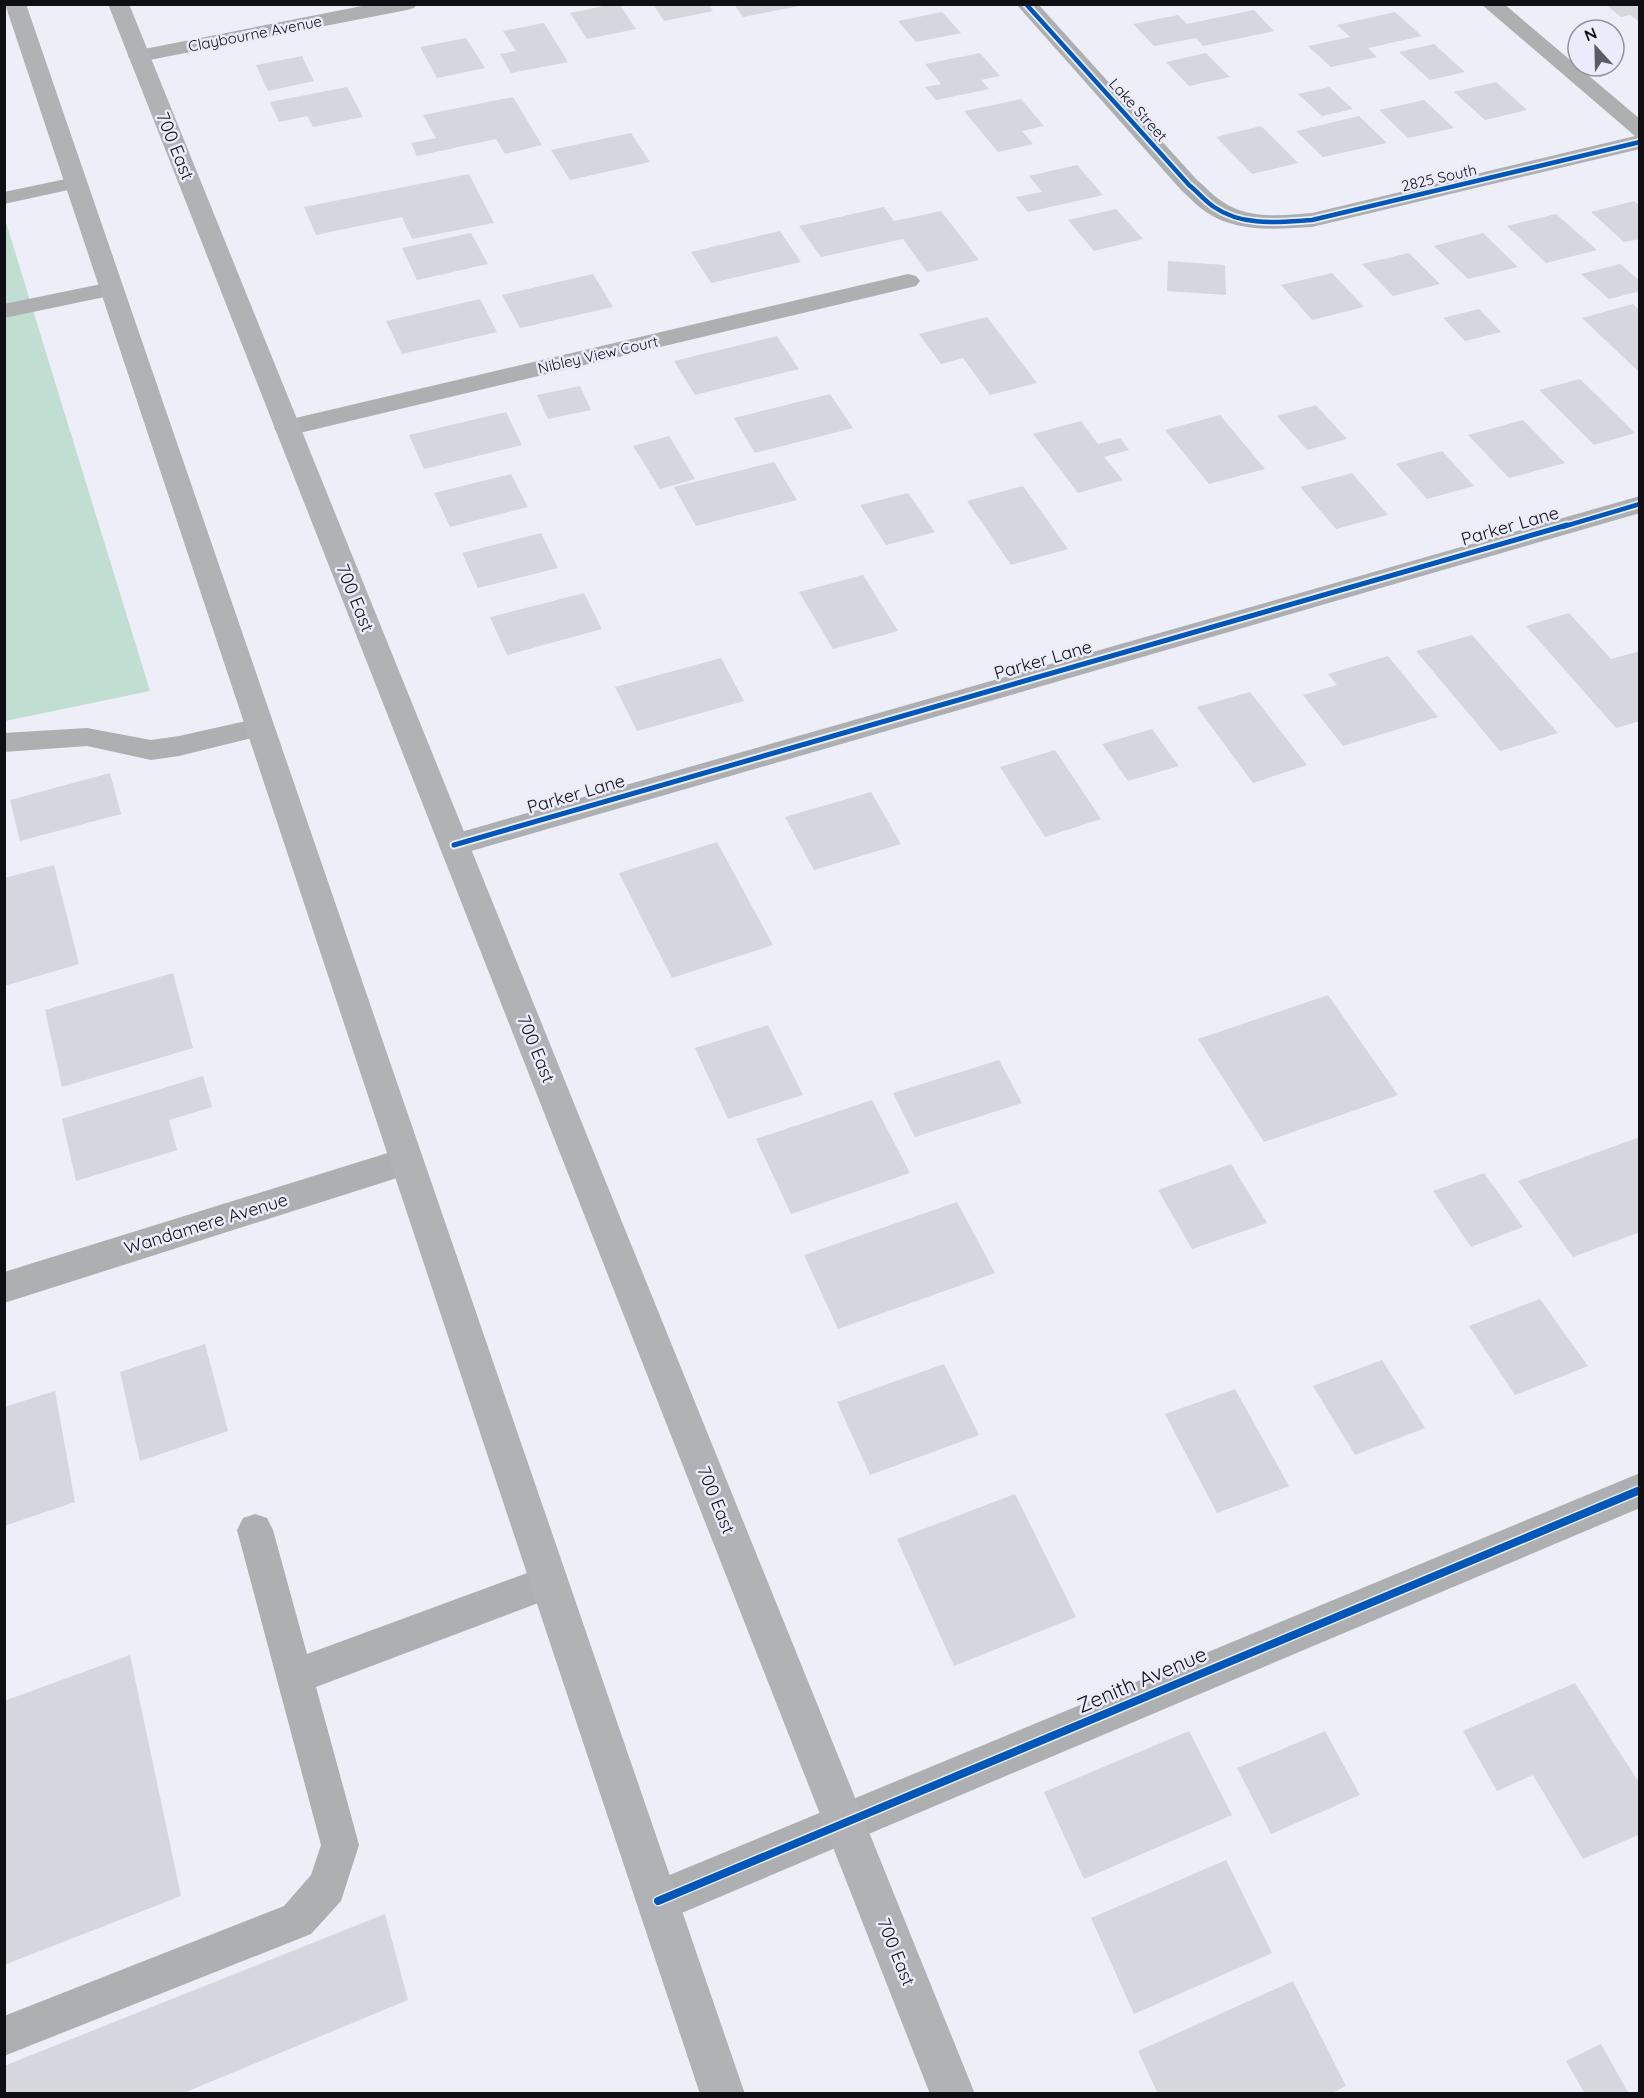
<svg xmlns="http://www.w3.org/2000/svg" width="1644" height="2098" viewBox="0 0 1644 2098" font-family="Quicksand,sans-serif">
<rect width="100%" height="100%" fill="#eeeef8"/>
<!-- green -->
<path fill="#c0ded2" d="M4,216L150,691L5,721H4Z"/>
<!-- building -->
<path fill="#d6d6de" d="M613,4H619L636,29L587,39L570,13Z
M653,4H708L713,11L664,21Z
M734,4H799V6L743,17Z
M1605,4H1640V22L1630,15L1621,17Z
M1254,10L1274,31L1203,46L1196,38L1154,46L1133,24L1178,15L1187,24Z
M942,12L961,33L916,42L898,21Z
M1395,12L1422,36L1368,48L1377,57L1331,67L1308,46L1350,37L1337,25Z
M544,23L568,62L511,73L500,54L516,51L503,31Z
M466,38L485,68L437,78L420,47Z
M1434,44L1465,72L1430,80L1399,52Z
M980,53L1000,76L981,80L989,89L936,100L925,87L941,84L925,64Z
M1206,53L1230,77L1189,86L1166,62Z
M302,56L314,81L268,91L256,65Z
M1496,82L1527,110L1485,120L1454,92Z
M347,87L363,117L313,127L307,116L279,122L270,102Z
M1329,87L1353,109L1322,116L1298,94Z
M513,97L542,145L505,154L496,139L417,156L411,143L436,138L423,115Z
M1021,99L1044,126L1022,131L1033,144L998,152L964,111Z
M1424,100L1454,128L1408,138L1379,110Z
M1359,116L1387,143L1323,157L1296,131Z
M1261,126L1298,163L1252,174L1216,137Z
M631,133L650,162L570,180L551,150Z
M1077,165L1103,195L1028,212L1016,197L1042,192L1029,176Z
M469,174L494,223L412,239L402,217L316,235L304,207Z
M1634,201L1640,206V239L1624,242L1591,212Z
M884,207L894,221L941,211L979,260L927,272L903,239L821,257L799,226Z
M1116,209L1143,239L1094,251L1068,220Z
M1556,214L1597,250L1546,263L1507,226Z
M780,231L801,262L711,283L691,252Z
M471,233L488,264L417,280L402,248Z
M1483,233L1518,267L1468,279L1434,246Z
M1409,253L1440,284L1393,296L1362,264Z
M1168,261L1225,265L1226,295L1167,291Z
M1620,264L1640,281V291L1609,299L1581,274Z
M1332,273L1364,307L1312,320L1281,285Z
M593,274L613,307L520,328L502,295Z
M480,299L497,332L402,354L386,321Z
M1633,304L1640,311V373L1582,318Z
M1479,309L1501,332L1465,341L1443,318Z
M987,317L1037,383L990,395L963,358L941,364L919,334Z
M777,336L799,369L695,395L674,361Z
M1580,379L1635,433L1594,445L1539,390Z
M580,386L591,410L548,419L537,395Z
M830,394L853,428L755,453L734,418Z
M1316,405L1347,439L1307,450L1277,416Z
M506,412L522,445L424,469L409,435Z
M1220,415L1265,469L1209,484L1165,430Z
M1523,420L1565,463L1509,478L1468,435Z
M1081,421L1098,444L1120,438L1129,450L1104,457L1123,480L1078,493L1033,434Z
M669,436L695,479L660,489L633,446Z
M1442,451L1474,486L1427,499L1396,464Z
M774,462L797,500L696,526L674,487Z
M1352,473L1388,515L1336,529L1300,487Z
M511,474L528,507L450,527L434,493Z
M1023,486L1068,549L1011,565L967,501Z
M908,493L935,532L886,545L860,505Z
M541,533L558,568L478,588L462,553Z
M863,575L898,631L833,649L799,592Z
M584,593L602,629L507,655L490,617Z
M1569,613L1611,659L1640,651V693L1638,694L1640,721L1616,728L1526,626Z
M1472,635L1558,733L1500,751L1416,651Z
M1388,656L1438,717L1343,746L1303,695L1337,685L1328,674Z
M721,658L744,701L637,731L615,687Z
M1250,692L1307,765L1253,783L1197,707Z
M1152,729L1179,766L1128,781L1102,744Z
M1055,750L1101,819L1045,837L1000,767Z
M110,773L121,814L20,841L10,800Z
M871,792L901,844L814,870L785,817Z
M717,842L773,945L672,978L619,873Z
M54,865L79,964L4,986V878Z
M173,973L193,1048L62,1087L45,1010Z
M1328,995L1398,1095L1264,1142L1198,1039Z
M768,1025L803,1095L728,1119L695,1048Z
M999,1060L1022,1103L915,1137L893,1093Z
M203,1076L212,1107L169,1120L177,1150L76,1181L62,1119Z
M872,1100L910,1173L791,1214L756,1139Z
M1640,1137V1232L1573,1257L1518,1181Z
M1231,1164L1267,1223L1192,1249L1158,1190Z
M1484,1173L1523,1227L1471,1247L1433,1191Z
M957,1202L995,1273L838,1329L804,1255Z
M1540,1299L1588,1366L1515,1395L1469,1326Z
M205,1344L228,1431L140,1461L120,1372Z
M1382,1360L1425,1428L1355,1455L1313,1386Z
M944,1364L979,1435L870,1475L837,1402Z
M1235,1389L1289,1486L1217,1513L1165,1414Z
M55,1391L75,1502L4,1526V1407Z
M1015,1494L1076,1617L954,1666L897,1539Z
M130,1655L181,1896L4,1965V1701Z
M1575,1683L1640,1784V1834L1583,1859L1533,1775L1497,1791L1463,1731Z
M1189,1731L1232,1815L1084,1879L1044,1792Z
M1325,1731L1360,1795L1271,1834L1237,1768Z
M1226,1860L1272,1953L1134,2014L1091,1918Z
M385,1914L408,2000L181,2094H4V2066Z
M1293,1981L1346,2086L1330,2094H1158L1138,2051Z
M1601,2044L1629,2094H1585L1566,2061Z"/>
<g fill="none" stroke-linecap="round" stroke-linejoin="round">
<!-- lane -->
<path fill="#adafb1" fill-rule="evenodd" d="M75,177L82,179L85,183L82,187L4,204V192Z
M111,282L119,284L122,289L119,294L4,318V304Z
M259,718L268,720L272,727L268,734L179,756L151,760L87,746L4,752V733L87,728L151,740L179,736Z
M255,1514L267,1518L273,1530L307,1654L549,1565L562,1570L567,1582L562,1594L316,1687L359,1845L341,1901L311,1934L4,2056V2016L284,1906L311,1875L321,1845L237,1530L243,1518Z"/>
<!-- street -->
<path fill="#adafb1" fill-rule="evenodd" d="M372,4H417L414,8L407,10L139,62L131,61L128,56L131,51L139,50Z
M1016,4H1038L1197,180C1206,187 1213,196 1223,202C1249,220 1282,215 1312,213L1635,136L1481,4H1504L1640,119V149L1312,227C1277,229 1236,233 1206,212C1197,206 1189,197 1181,190Z
M908,274L916,276L920,281L916,286L287,436L278,434L274,428L278,422L287,420Z
M1640,496V513L454,856L443,853L439,845L443,837L454,834Z
M407,1147L419,1151L424,1161L419,1171L4,1303V1272Z
M1640,1473V1508L658,1923L643,1916L636,1901L643,1886Z"/>
<!-- primary -->
<path fill="#b1b2b6" fill-rule="evenodd" d="M5,4H26L745,2094H700Z
M108,4H129L975,2094H930Z"/>
<!-- cycleway-far2 casing -->
<g stroke="#ebebfb" stroke-width="8">
<path id="cycleway-far2" d="M1026,4L1189,185C1198,192 1205,201 1214,207C1243,227 1279,222 1312,220L1640,142
M1562,527L1640,504"/>
</g>
<!-- cycleway-far1 casing -->
<g stroke="#ebebfb" stroke-width="9">
<path id="cycleway-far1" d="M454,845L1567,525"/>
</g>
<!-- cycleway casing -->
<g stroke="#ebebfb" stroke-width="11">
<path id="cycleway" d="M658,1901L1640,1490"/>
</g>
<!-- cycleway-far2 -->
<use href="#cycleway-far2" stroke="#0057b8" stroke-width="4.5"/>
<!-- cycleway-far1 -->
<use href="#cycleway-far1" stroke="#0057b8" stroke-width="5"/>
<!-- cycleway -->
<use href="#cycleway" stroke="#0057b8" stroke-width="8"/>
</g>
<g text-anchor="middle" stroke-width="5" stroke-linejoin="round" paint-order="stroke">
<!-- far-street labels -->
<g font-size="15" fill="#0e0e14" stroke="#ebebfb">
<text transform="translate(255 34) rotate(-11)" y="5">Claybourne Avenue</text>
<text transform="translate(1138 110) rotate(48)" y="5">Lake Street</text>
<text transform="translate(1439 178) rotate(-13)" y="5">2825 South</text>
<text transform="translate(598 355) rotate(-13)" y="5">Nibley View Court</text>
</g>
<!-- street labels -->
<g font-size="18" fill="#0e0e14" stroke="#ebebfb">
<text transform="translate(175 146) rotate(68)" y="6">700 East</text>
<text transform="translate(1510 526) rotate(-16)" y="6">Parker Lane</text>
<text transform="translate(355 598) rotate(68)" y="6">700 East</text>
<text transform="translate(1043 660) rotate(-16)" y="6">Parker Lane</text>
<text transform="translate(576 794) rotate(-16)" y="6">Parker Lane</text>
<text transform="translate(536 1049) rotate(68)" y="6">700 East</text>
<text transform="translate(206 1224) rotate(-17)" y="6">Wandamere Avenue</text>
<text transform="translate(716 1500) rotate(68)" y="6">700 East</text>
<text transform="translate(896 1952) rotate(68)" y="6">700 East</text>
</g>
<!-- near-street labels -->
<g font-size="21" fill="#0e0e14" stroke="#ebebfb">
<text transform="translate(1142 1680) rotate(-23)" y="7">Zenith Avenue</text>
</g>
</g>
<!-- border -->
<rect width="1644" height="2098" fill="none" stroke="#0e0e14" stroke-width="12"/>
<!-- north arrow -->
<g transform="translate(1596 48) rotate(338)"><circle r="28" fill="#ebebfb" stroke="#93939f" stroke-width="1.5"/>
<path d="M0-4.5L10 22L0 15L-10 22Z" fill="#5c5c64"/>
<text y="-9" font-size="16" font-weight="bold" text-anchor="middle" fill="#0e0e14">N</text>
</g>
</svg>
